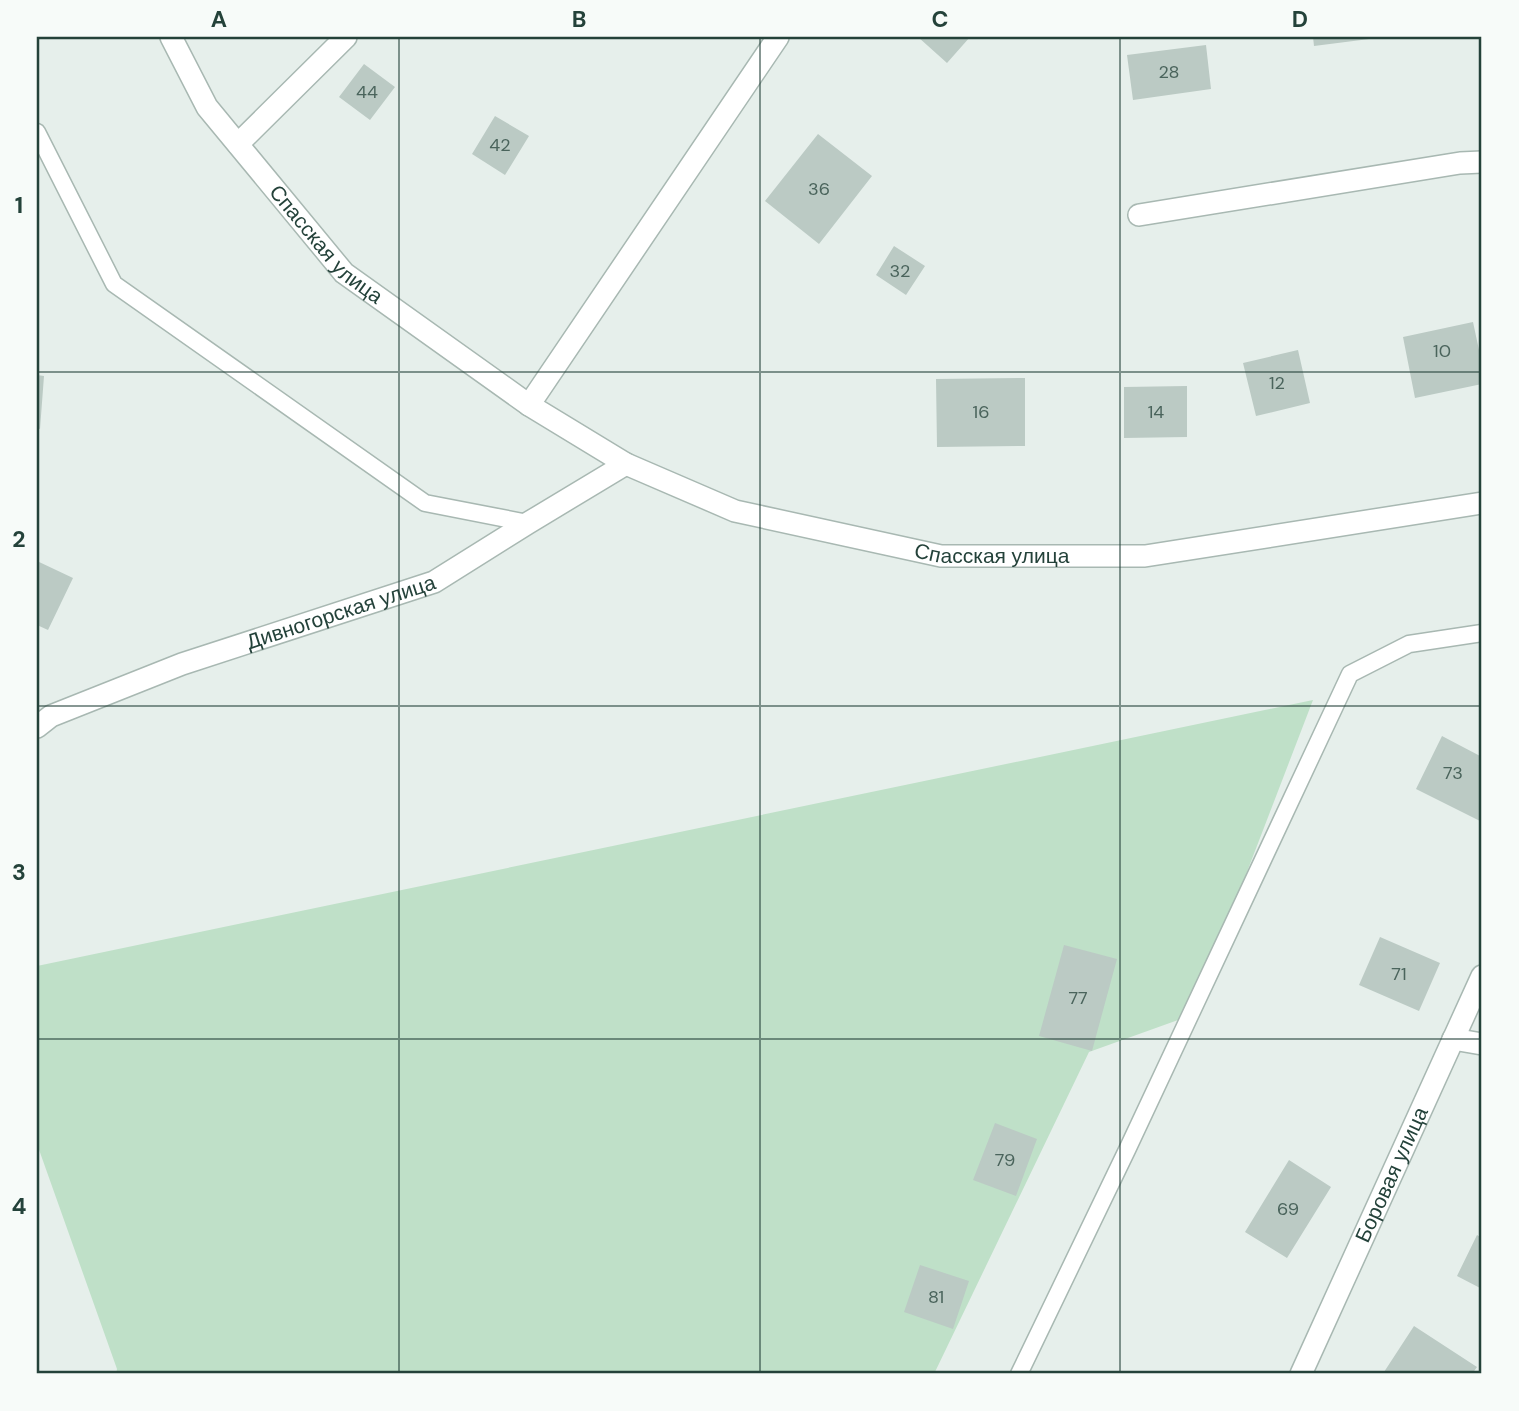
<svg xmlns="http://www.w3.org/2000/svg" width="1519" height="1411" viewBox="0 0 1519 1411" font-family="'DM Sans',sans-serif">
<rect width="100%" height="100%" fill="#e6efeb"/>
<!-- green -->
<path fill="#bfe0c8" d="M1313,700L1192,1015L1089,1052L934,1374H116L117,1369L37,1144V966Z"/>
<!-- building -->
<path fill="#bbcac4" d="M918,37H970L947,63Z
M1313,37H1377V38L1314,46Z
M1206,45L1211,89L1133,100L1127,55Z
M364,64L395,87L370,120L339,97Z
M495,116L529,136L505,175L472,154Z
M818,134L872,176L819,244L765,201Z
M894,246L925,266L906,295L876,275Z
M1473,322L1482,364V384L1415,398L1403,337Z
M1298,350L1310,403L1256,416L1243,363Z
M37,375L44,376L40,429L37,428Z
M1025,378V446L937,447L936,379Z
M1187,386V437L1124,438V387Z
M37,561L73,578L48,630L37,625Z
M1442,736L1482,757V822L1416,789Z
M1380,937L1440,963L1419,1011L1359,985Z
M1064,945L1117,959L1092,1051L1039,1036Z
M995,1123L1037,1139L1016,1196L973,1180Z
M1289,1160L1331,1187L1287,1258L1245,1232Z
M1477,1235L1482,1238V1289L1457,1276Z
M920,1265L969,1281L953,1329L904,1312Z
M1414,1326L1477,1367L1472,1374H1386L1384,1372Z"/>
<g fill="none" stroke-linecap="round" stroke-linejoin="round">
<!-- service casing -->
<g stroke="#a8b8b2" stroke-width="19">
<path id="service" d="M37,132L114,284L425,503L528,523
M1019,1374L1127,1150L1350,674L1409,644L1482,633"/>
</g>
<!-- minor casing -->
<g stroke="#a8b8b2" stroke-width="24">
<g id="minor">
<path d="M238,144L346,37"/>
<path d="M1139,215L1460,163L1482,162"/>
<path d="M529,405L778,37"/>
<path id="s1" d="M37,727L51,716L182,664L434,582L528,523L626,464"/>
<path d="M1453,1039L1482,1044"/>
<path id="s2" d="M1301,1374L1482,976"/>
</g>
</g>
<!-- tertiary casing -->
<g stroke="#a8b8b2" stroke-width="24">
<g id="tertiary">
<path id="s3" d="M171,37L207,107L344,273L529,405L626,464L735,511L941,556H1145L1482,503"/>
</g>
</g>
<!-- service -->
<use href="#service" stroke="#fff" stroke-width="16"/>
<!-- minor -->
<use href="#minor" stroke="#fff" stroke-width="21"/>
<!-- tertiary -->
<use href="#tertiary" stroke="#fff" stroke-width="21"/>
</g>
<!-- grid -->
<path fill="none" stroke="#24423a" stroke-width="2" stroke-opacity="0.55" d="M399,37V1374M760,37V1374M1120,37V1374M37,372H1482M37,706H1482M37,1039H1482"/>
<g text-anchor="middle" stroke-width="6" stroke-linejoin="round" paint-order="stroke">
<!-- number labels -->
<g font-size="18" fill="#4a645c">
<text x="1169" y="78">28</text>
<text x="367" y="98">44</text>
<text x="500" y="151">42</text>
<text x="819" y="195">36</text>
<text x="900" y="277">32</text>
<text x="1442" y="357">10</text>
<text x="1277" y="389">12</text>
<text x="981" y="418">16</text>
<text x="1156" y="418">14</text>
<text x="1453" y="779">73</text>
<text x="1399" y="980">71</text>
<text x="1078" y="1004">77</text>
<text x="1005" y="1166">79</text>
<text x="1288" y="1215">69</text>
<text x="936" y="1303">81</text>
</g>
<!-- street labels -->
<g font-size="21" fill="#24423a" stroke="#f7fbf9">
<text dy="7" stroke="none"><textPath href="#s3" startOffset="261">Спасская улица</textPath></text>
<text dy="7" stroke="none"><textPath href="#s3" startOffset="1015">Спасская улица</textPath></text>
<text dy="7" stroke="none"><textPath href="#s1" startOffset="326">Дивногорская улица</textPath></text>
<text dy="7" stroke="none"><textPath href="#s2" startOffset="219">Боровая улица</textPath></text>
</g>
</g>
<!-- border -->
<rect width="1519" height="1411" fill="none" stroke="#f7fbf9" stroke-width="77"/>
<rect x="38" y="38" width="1442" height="1334" fill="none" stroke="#24423a" stroke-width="2.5"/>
<g font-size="23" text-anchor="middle" font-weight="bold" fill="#24423a">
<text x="219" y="27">A</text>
<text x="579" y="27">B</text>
<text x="940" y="27">C</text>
<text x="1300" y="27">D</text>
<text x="19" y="213">1</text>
<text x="19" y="547">2</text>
<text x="19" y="880">3</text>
<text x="19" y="1214">4</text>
</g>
</svg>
